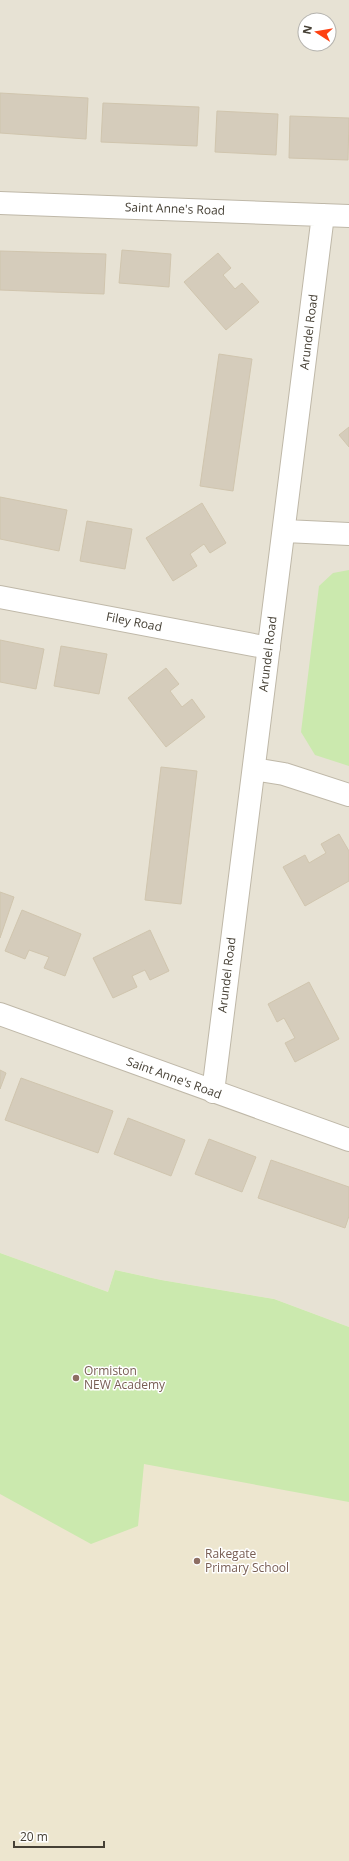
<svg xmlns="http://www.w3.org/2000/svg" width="349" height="1861" viewBox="0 0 349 1861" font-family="'Open Sans',sans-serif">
<rect width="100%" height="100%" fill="#f3f0e6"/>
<!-- residential -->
<path fill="#e7e2d4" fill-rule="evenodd" d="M0,0H349V1327L274,1299L161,1280L115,1270L108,1292L0,1253ZM305,20H329V44H305Z"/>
<!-- education -->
<path fill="#ede6cf" d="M0,1253L108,1292L115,1270L161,1280L274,1299L349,1327V1861H0Z"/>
<!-- green -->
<path fill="#cbe9ae" d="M349,570V766L315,755L301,732L319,586L333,573Z
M0,1253L108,1292L115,1270L161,1280L274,1299L349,1327V1502L144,1464L138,1526L91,1544L0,1494Z"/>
<!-- building -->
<path fill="#d5ccbb" stroke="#d0c5ae" d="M0,93L88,98L86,139L0,133Z
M103,103L199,107L197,146L101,142Z
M217,111L278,114L276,155L215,152Z
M290,116L349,118L348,160L289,158Z
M122,250L171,254L169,287L119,283Z
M0,251L106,254L104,294L0,290Z
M218,253L231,268L223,275L235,289L242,283L259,302L226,330L184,282Z
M219,354L252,359L233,491L200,486Z
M349,427V447L339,435Z
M0,497L67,510L59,551L0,539Z
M202,503L226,543L210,553L204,544L190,554L197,566L173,581L146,538Z
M87,521L132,529L125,569L80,561Z
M0,640L44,649L36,689L0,682Z
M61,646L107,654L99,694L54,686Z
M166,668L179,684L170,691L182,707L192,699L205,717L166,747L128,698Z
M161,767L197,771L181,904L145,900Z
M339,834L349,851V881L305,906L283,867L305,855L309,863L326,853L321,844Z
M0,892L14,897L0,938Z
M22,910L81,934L65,976L44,968L49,957L29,950L25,959L5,951Z
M150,930L169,971L150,980L145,970L132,976L137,987L113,998L93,958Z
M309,982L339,1039L295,1062L285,1043L295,1038L284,1018L277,1022L268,1004Z
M0,1070L6,1073L0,1089Z
M21,1078L113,1111L98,1153L5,1120Z
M128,1118L185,1140L171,1176L114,1154Z
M209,1139L256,1157L242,1192L195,1174Z
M271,1160L349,1187V1216L345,1228L258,1198Z"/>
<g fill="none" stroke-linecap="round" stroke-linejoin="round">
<!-- minor casing -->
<g stroke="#bfb8a8" stroke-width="24">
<path id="minor" d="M0,203L349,216
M285,531L349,534
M0,597L269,648
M254,769L284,774L349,795
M0,1014L349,1140
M213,1092L323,215"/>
</g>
<!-- minor -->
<use href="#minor" stroke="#fff" stroke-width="22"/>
</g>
<!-- markers -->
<g fill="#8d6e63" stroke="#fff" stroke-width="1.5">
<circle cx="76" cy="1378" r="4"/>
<circle cx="197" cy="1561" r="4"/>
</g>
<g text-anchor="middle" stroke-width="3" stroke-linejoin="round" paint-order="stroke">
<!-- street labels -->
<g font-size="12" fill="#464035" stroke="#fff">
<text transform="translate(175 209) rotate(2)" y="4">Saint Anne's Road</text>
<text transform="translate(309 332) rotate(-83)" y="4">Arundel Road</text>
<text transform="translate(134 622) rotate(11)" y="4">Filey Road</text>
<text transform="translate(268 654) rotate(-83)" y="4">Arundel Road</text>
<text transform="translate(227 975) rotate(-83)" y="4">Arundel Road</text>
<text transform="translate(174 1078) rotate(20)" y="4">Saint Anne's Road</text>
</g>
<!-- education labels -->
<g font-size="12" fill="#785e54" stroke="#fff" text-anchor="start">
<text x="84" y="1375">Ormiston<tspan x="84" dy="14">NEW Academy</tspan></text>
<text x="205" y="1558">Rakegate<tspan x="205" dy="14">Primary School</tspan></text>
</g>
</g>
<!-- north arrow -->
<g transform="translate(317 32) rotate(282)"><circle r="19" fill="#ffffff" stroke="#b5b3ae"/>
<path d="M0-3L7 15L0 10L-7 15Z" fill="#fe4112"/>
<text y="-6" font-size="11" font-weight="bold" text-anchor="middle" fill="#464035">N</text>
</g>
<!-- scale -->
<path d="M14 1841v6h90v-6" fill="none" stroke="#464035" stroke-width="2"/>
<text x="20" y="1841" font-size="12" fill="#464035" stroke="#ffffff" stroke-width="3" paint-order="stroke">20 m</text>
</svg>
